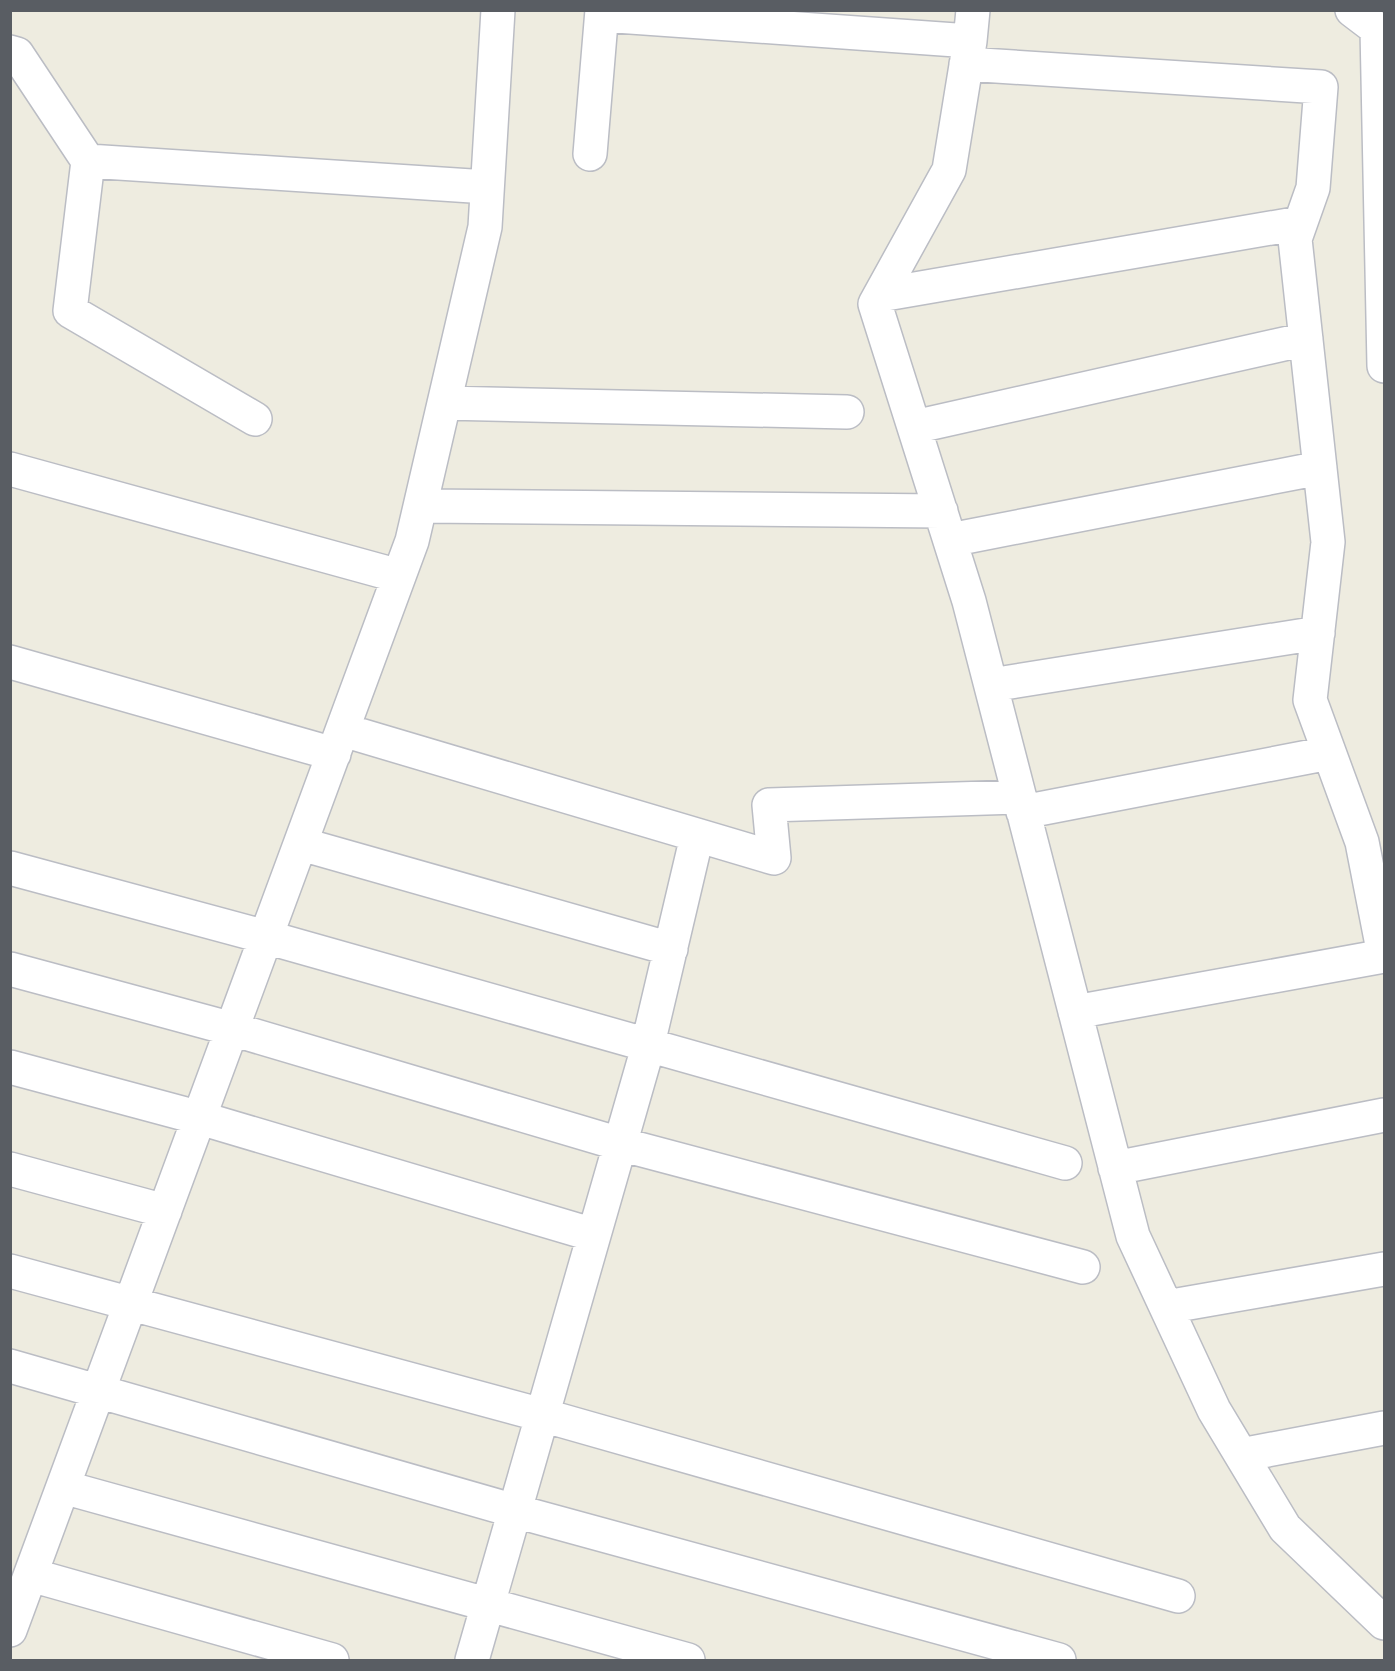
<svg xmlns="http://www.w3.org/2000/svg" width="1395" height="1671" viewBox="0 0 1395 1671" font-family="'Fira Sans',sans-serif">
<rect width="100%" height="100%" fill="#eeece0"/>
<g fill="none" stroke-linecap="round" stroke-linejoin="round">
<!-- minor casing -->
<g stroke="#bbbdc4" stroke-width="36">
<path id="minor" d="M1352,10L1377,29L1384,366
M602,15L970,41L949,170L875,304L969,601L1133,1236L1214,1410L1285,1528L1384,1623
M970,41L973,10
M10,52L17,54L88,161L487,187
M966,64L1321,87L1313,188L1295,239L1328,542L1310,700L1362,842L1384,955
M590,154L602,10
M88,161L70,311L255,419
M880,295L1300,223
M444,403L847,412
M914,427L1306,339
M10,469L399,576
M421,506L941,511
M950,540L1320,468
M10,662L334,754
M991,685L1318,633
M343,730L774,858L769,805L1019,797
M1023,812L1329,753
M301,844L671,949
M10,868L266,937L1065,1163
M10,969L232,1029L620,1144L1083,1267
M1075,1012L1384,956
M10,1067L200,1118L594,1235
M1115,1168L1384,1115
M10,1169L165,1211
M10,1271L542,1415L1178,1596
M1166,1307L1384,1269
M10,1366L515,1511L1059,1660
M1241,1455L1384,1428
M63,1487L688,1660
M31,1575L332,1660
M10,1630L412,541L485,227L498,10
M472,1660L644,1061L697,836"/>
</g>
<!-- minor -->
<use href="#minor" stroke="#fff" stroke-width="33"/>
</g>
<!-- border -->
<rect width="1395" height="1671" fill="none" stroke="#595d63" stroke-width="24"/>
</svg>
